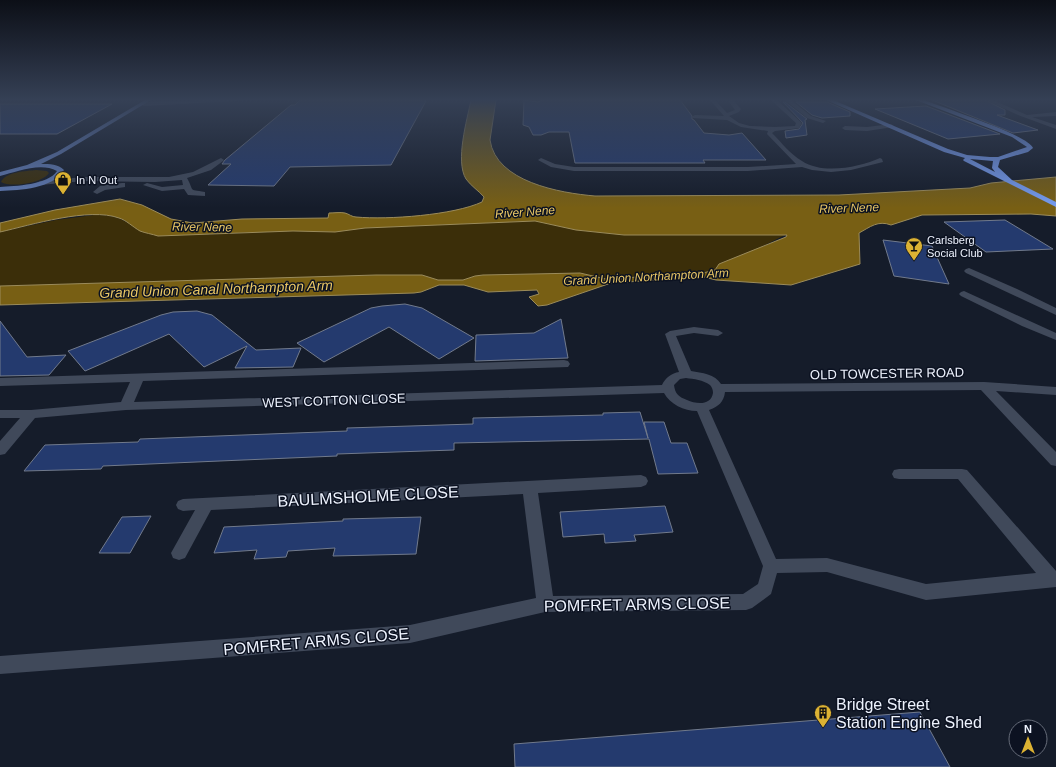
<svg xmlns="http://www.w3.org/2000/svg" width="1056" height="767" viewBox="0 0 1056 767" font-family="Arial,sans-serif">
<rect width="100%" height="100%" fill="#151c2a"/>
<!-- green -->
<path fill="#3b2e09" d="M36,170L47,171L49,173C43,183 11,188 1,182C5,172 26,171 36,170Z
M94,215C107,215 117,216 128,223L200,235L293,231L335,232L365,228L535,221L576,230L624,235L787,234L715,270L703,273L606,279L580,273L483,275L475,276L463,280H438L422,275H376L0,286V232L56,220Z"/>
<!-- water -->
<path fill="#785f14" stroke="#9b8b5a" d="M471,100H496L490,140C496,182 560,193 595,196L839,195L970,188L991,183L1056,177V216L1031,214L922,215L891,225C878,220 870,227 859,233L860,264L791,285L716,280L704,277L611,283L547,305L538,306L529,297L539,294L537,290L488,292L464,285H439L421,292L414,293L0,305V286L376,275H422L438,280H463L475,276L483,275L580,273L606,279L703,273L715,270L719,264L786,237L787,235H624L576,230L535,221L365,228L335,232L293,231L158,236C152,234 145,233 140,231C133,227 126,220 119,218C89,207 31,225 0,232V223L55,210L120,199L142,205L171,219L193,223L242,219L328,218L329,213C334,213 340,212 345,213C349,214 352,217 356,217C388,220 454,215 482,202L484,197C479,191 471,186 466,179C455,161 467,120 471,100Z"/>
<!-- building -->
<path fill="#243a6e" stroke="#717a8c" d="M300,100H405L426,101L391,165L290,167L274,186L208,185L231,164H222L225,160L291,105H295Z
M524,100L538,102L542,100H680L692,116V119L694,120L704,133L729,135L742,133L766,160H703L705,163H575L569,132H549L541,135H533L529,127L523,125Z
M932,100H985L1005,110V115H997L1038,130L1013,133Z
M783,102H785L807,119L805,120L807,135L786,138L785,131L799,129L803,123Z
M796,102H827L850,112V116L822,118L812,115Z
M0,104H112L57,134H0Z
M926,106L1000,134L948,139L875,109Z
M1005,220L1053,249L986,252L944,222Z
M883,240L932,246L949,284L894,276Z
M405,304L422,308L474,338L439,359L389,327L324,362L297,343L371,308L382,306Z
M197,311L212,315L256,350L301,348L293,367L235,368L247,346L204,367L169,334L85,371L68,351L161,315L173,312Z
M561,319L568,358L475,361L476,335L534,333Z
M0,321L27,357L66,355L49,375L0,376Z
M640,412L648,438L644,422H664L671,443H687L698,473L658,474L649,439L454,443V450L337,454V456L103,466L101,469L24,471L45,445L138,442L140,439L347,431V428L473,424V418L603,415V413Z
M665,506L673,532L634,535L636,541L605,543L604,534L563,537L560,512Z
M151,516L130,553H99L122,517Z
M421,517L416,554L333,556L335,548L288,551L286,557L254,559L257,550L214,553L224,527L343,521V519Z
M920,712L950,767H515L514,744Z"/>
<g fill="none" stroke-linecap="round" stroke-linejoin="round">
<!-- minor -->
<path fill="#40495a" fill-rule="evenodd" d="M197,100H253L144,106L141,104L144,102Z
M710,100H715L727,113L735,110L728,100H733L741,109L739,112L729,116L739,123L750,126L775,127L795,126L796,123L771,100H777L802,123L799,128L775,131L772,133C782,143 790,154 802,161C823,175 860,167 880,158L882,159L883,162L851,170L831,172L812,170L802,167L748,171H574L551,167L538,160L541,158L555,164L574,167H748L796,164L767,134L768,131L741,127L727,120L693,118V116L695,115L724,116Z
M785,100H791L811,116L826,121L823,123L807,118Z
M833,100H851L849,102Z
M986,100H993L1027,115L1056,112V116L1032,117L1056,125V129L1018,115Z
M891,124L894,126L893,127L867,131L845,130L842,128L845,126L867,127Z
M221,158L224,160L223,161L211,170L187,178C195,192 187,189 205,192V196L188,195L184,189L162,191L143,185L147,183L162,187L183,185L182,180L155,182L84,181L40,185L36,183L40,181L84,177H169L193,172Z
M122,183H125V187L105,190L97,194L93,192L100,186Z
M969,268L1017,289L1056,308V315L966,273L964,271L966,269Z
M964,291L1056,333V340L1022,326L961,296L959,294L961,292Z
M694,327L718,330L723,333L718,336L694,333L676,336L691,371C702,373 715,374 721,384L984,382L1056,387V395L996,391L1056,452V466L1051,465L981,390L725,392C724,402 718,407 709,410L776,559L827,558L926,584L1036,573L958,479H899L894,478L892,474L894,470L899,469H962L967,470L1056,571V587L926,600L827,572L777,573L771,594L752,608L746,610L545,612L410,643L0,674V656L410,625L536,598L523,494L211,510L185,558L179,560L173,558L171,553L195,510L183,511L178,509L176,505L178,501L183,499L641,475L646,477L648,481L646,485L641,487L538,493L553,596L743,594L758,584L763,566L697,411C684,411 670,404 664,393L126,410L35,418L5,454L0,455V441L20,418H0V410H31L121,402L130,382L0,386V378L564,360L568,361L570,364L568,367L143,381L134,402L662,385C665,378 672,373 679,372L665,334L670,331ZM686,378C694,379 703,380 710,385C712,387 713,390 713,393C711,406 696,404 687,400C679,397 675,394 674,385L680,379Z"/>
<!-- major -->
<path fill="#607bb5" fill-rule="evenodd" d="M145,100H151L61,154L41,164C50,164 58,164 64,170C52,189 21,190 0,191V187C15,186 48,185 57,171C40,162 17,172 0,176V172L27,165L57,152Z"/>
<!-- highway -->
<path fill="#769cf1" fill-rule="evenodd" d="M826,100H833L948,149L967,155L990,157H998L1027,147L1012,137L916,100H924C941,107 1029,135 1033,148L1028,152L1000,160L998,167L1012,180L1056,202V207L964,161L963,160L965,158L944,152ZM970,159L993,161L992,168L995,172Z"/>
</g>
<!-- sky -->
<linearGradient id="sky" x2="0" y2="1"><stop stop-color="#0c0f17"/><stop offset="0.48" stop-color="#354055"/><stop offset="1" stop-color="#354055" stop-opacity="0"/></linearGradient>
<rect width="1056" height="208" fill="url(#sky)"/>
<!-- icons -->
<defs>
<g id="shop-pin" transform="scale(0.9)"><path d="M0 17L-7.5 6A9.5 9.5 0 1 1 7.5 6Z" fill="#dcb233" stroke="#0c1221"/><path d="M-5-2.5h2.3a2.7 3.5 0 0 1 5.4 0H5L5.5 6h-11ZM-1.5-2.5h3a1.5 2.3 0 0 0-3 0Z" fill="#111"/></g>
<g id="bar-pin" transform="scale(0.9)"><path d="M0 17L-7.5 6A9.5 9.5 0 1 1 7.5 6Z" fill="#dcb233" stroke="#0c1221"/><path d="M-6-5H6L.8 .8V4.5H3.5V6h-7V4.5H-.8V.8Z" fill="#111"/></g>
<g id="building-pin" transform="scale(0.9)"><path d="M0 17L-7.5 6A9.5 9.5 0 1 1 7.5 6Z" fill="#dcb233" stroke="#0c1221"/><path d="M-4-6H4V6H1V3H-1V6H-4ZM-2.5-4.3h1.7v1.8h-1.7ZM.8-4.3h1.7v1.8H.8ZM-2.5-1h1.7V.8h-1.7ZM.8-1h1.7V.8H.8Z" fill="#111"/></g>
</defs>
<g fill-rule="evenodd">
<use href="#shop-pin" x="63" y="180"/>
<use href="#bar-pin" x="914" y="246"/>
<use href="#building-pin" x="823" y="713"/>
</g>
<g text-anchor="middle" stroke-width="3" stroke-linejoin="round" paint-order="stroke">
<!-- far-poi labels -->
<g font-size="11" fill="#eef3fe" stroke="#0c1221" text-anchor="start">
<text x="76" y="184">In N Out</text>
<text x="927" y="244">Carlsberg<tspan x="927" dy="13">Social Club</tspan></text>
</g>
<!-- far-water labels -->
<g font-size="12" font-style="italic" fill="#eac765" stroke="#0c1221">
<text transform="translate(849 208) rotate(-2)" y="4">River Nene</text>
<text transform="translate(525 212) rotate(-4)" y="4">River Nene</text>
<text transform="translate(202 227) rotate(1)" y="4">River Nene</text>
<text transform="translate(646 277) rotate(-3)" y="4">Grand Union Northampton Arm</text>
</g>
<!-- street labels -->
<g font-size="13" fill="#eef3fe" stroke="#0c1221">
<text transform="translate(887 373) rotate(-1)" y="5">OLD TOWCESTER ROAD</text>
<text transform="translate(334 400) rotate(-2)" y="5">WEST COTTON CLOSE</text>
</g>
<!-- water labels -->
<g font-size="14" font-style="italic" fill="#eac765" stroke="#0c1221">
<text transform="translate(216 289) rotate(-2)" y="5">Grand Union Canal Northampton Arm</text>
</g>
<!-- near-street labels -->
<g font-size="16" fill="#eef3fe" stroke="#0c1221">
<text transform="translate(368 496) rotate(-3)" y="6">BAULMSHOLME CLOSE</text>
<text transform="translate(637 604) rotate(-1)" y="6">POMFRET ARMS CLOSE</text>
<text transform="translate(316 641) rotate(-5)" y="6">POMFRET ARMS CLOSE</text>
</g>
<!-- near-poi labels -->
<g font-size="16" fill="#eef3fe" stroke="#0c1221" text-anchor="start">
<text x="836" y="710">Bridge Street<tspan x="836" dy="18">Station Engine Shed</tspan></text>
</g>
</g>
<!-- north arrow -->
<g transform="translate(1028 739)"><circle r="19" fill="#0c1221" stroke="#666c79"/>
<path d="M0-3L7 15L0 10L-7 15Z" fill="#dcb233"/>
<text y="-6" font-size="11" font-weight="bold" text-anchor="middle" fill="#eef3fe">N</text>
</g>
</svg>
